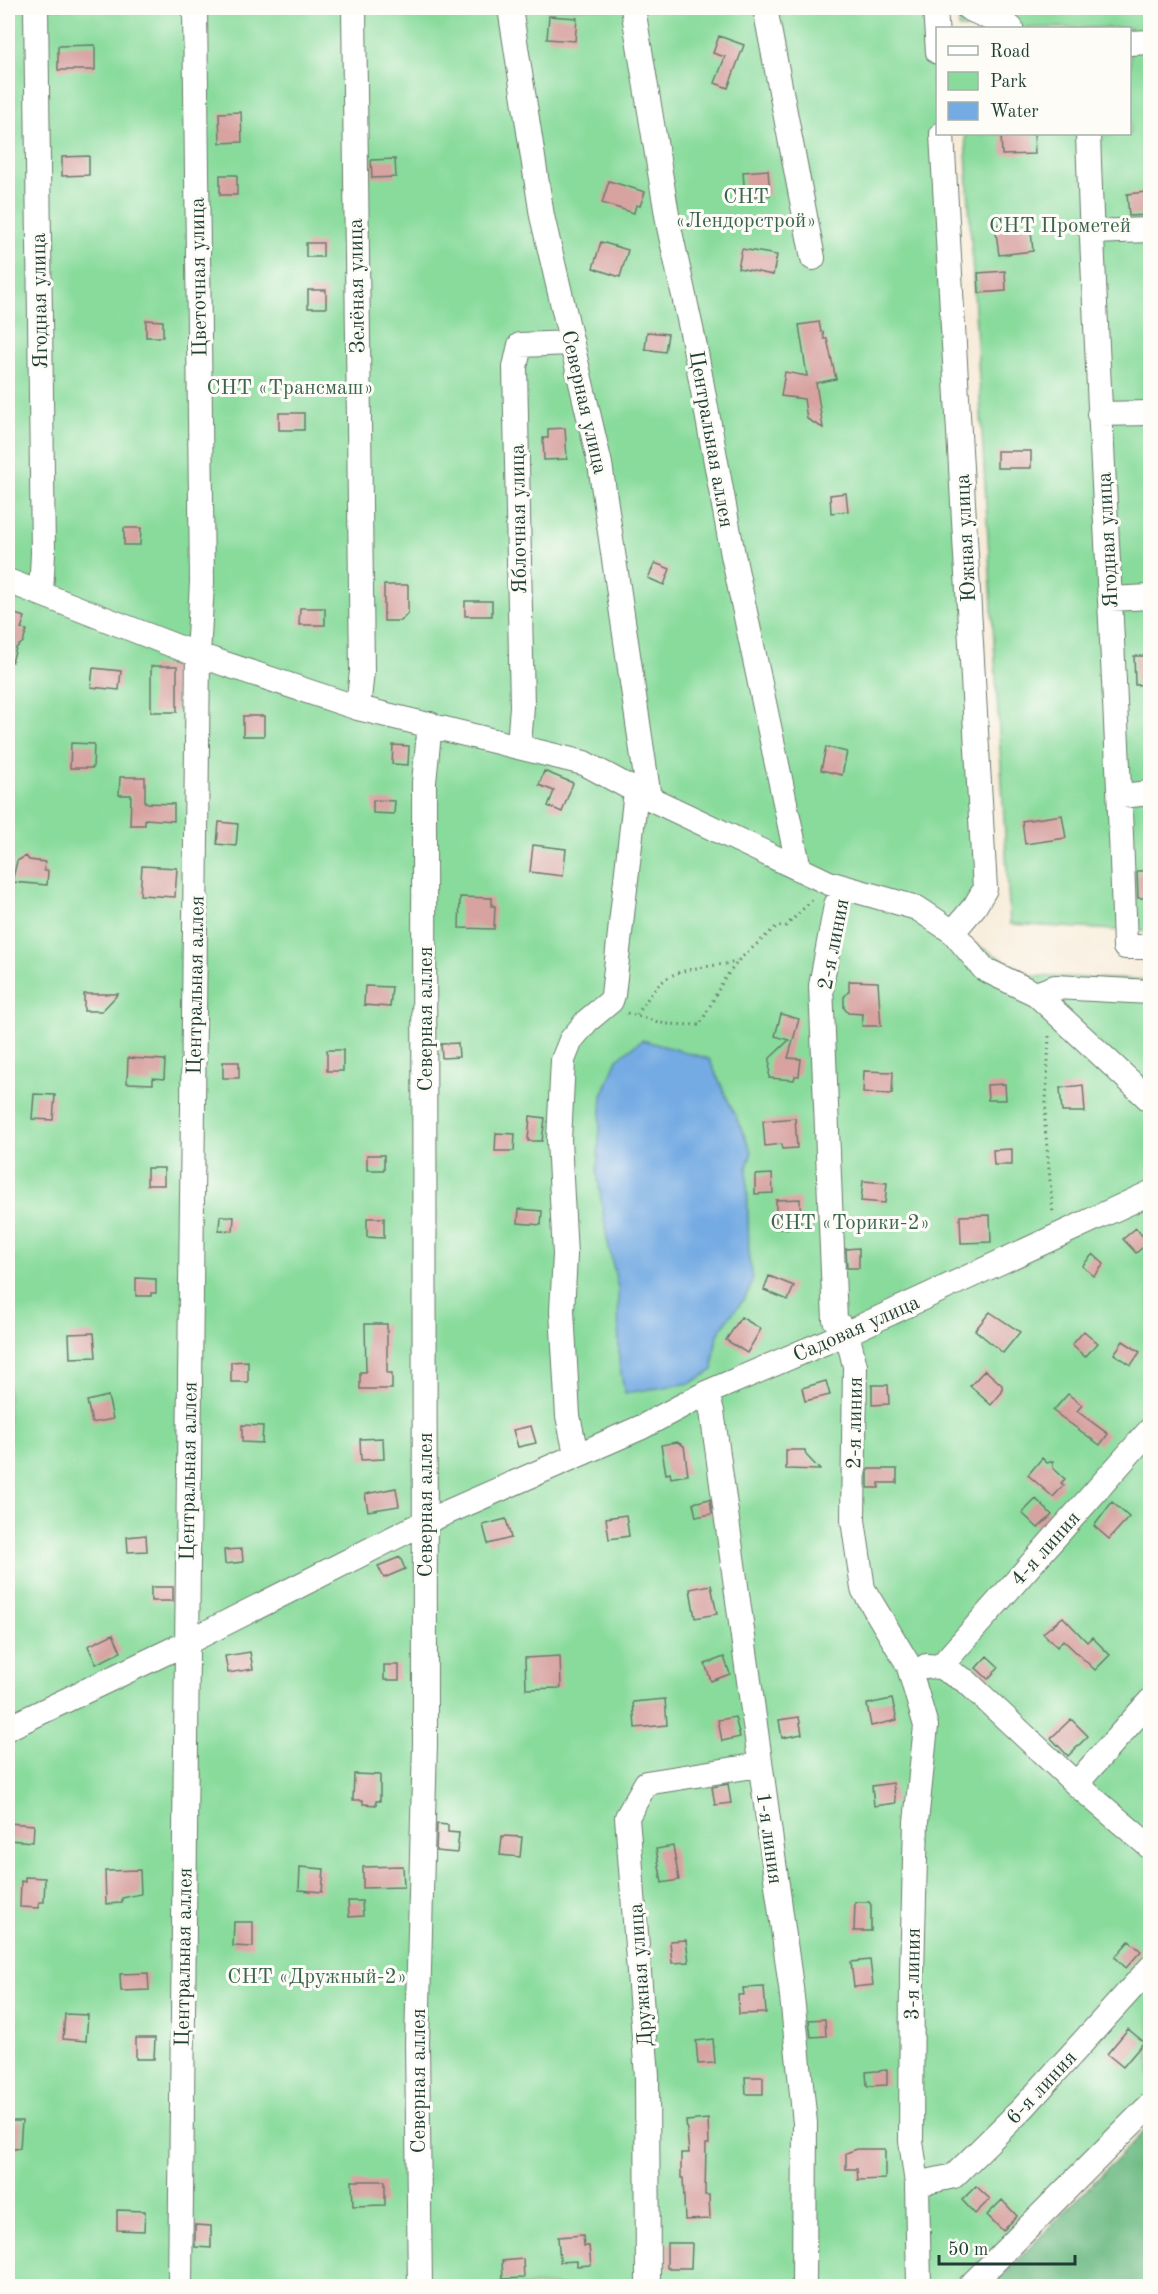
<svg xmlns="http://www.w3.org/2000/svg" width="1158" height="2294" viewBox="0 0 1158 2294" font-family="'Old Standard TT',serif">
<rect width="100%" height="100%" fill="#fdfcf7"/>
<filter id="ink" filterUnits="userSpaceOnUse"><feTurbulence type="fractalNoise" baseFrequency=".0167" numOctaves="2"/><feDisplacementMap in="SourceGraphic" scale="12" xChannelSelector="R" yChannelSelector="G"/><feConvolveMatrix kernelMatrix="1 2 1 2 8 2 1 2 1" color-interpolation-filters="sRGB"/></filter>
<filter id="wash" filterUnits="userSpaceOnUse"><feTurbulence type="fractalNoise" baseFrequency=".008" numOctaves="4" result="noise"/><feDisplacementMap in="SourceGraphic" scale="24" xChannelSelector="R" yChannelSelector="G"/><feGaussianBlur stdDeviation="1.35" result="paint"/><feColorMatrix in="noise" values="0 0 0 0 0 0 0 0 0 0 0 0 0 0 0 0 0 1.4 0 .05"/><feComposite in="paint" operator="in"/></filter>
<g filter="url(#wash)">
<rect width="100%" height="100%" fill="#f7ebd8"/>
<!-- green -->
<path fill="#89db9c" stroke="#548c68" stroke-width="1.5" d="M8,8H935L938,134L985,889L953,932L1032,976L1150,980V2105L970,2286H8Z
M958,8H1150V932L1010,924L965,134H1130V28H959Z"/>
<!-- forest -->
<path fill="#6ebb84" stroke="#467c5c" stroke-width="1.5" d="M1150,2125V2286H992Z"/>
<!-- water -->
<path fill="#75abe3" stroke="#4a748c" stroke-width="1.5" d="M642,1040L709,1059L752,1152L747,1167L749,1261C764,1295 726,1310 717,1338C714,1347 714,1360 713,1370L691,1383L625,1393L619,1364L618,1288L607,1238L597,1172L602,1096L617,1059Z"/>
<g id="blocks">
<!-- building -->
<path fill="#d7a2a0" d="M549,16L577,18L575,41L547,39Z
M719,36L744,45L728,88L715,83L725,57L713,53Z
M95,45V70H58V46Z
M241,112L242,142L220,143L219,113Z
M1001,134H1034L1035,154L1002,155Z
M89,156V175L62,176V157Z
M395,159L396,177L372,178L371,160Z
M768,170L770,195L745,197L743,172Z
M220,175H237V195H220Z
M609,181L645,192L640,206L636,205L634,213L602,203Z
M1146,192L1148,215L1129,216L1127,194Z
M1030,221L1033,251L999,255L995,225Z
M601,242L628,250L620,277L593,268Z
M306,243H323V257H306Z
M742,249L777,255L773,275L738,268Z
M1005,271L1006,291L979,293L978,273Z
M308,290H326V308H308Z
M146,320L163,321V337H146Z
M819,322L821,332H823L824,339H827L836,379L816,383L823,428L807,419L804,399L781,396L785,372L807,376L799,325Z
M647,332L668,334L665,352L645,349Z
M279,413H304V430H279Z
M565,428L567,459L544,460L543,438H548V429Z
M997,451H1031V468H997Z
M846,493L848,511L831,513L830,495Z
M124,528H141L140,545H124Z
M655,563L670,569L664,585L648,578Z
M384,585H408V613L401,621H384Z
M465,601H492V616H465Z
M300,608H325V625H299Z
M8,612L25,617L21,629L27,630L23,642L16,648L12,662H8Z
M1134,656H1150V684L1135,685Z
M151,666H177V712H151Z
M93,668L121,671L119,690L91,687Z
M243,716H264V736H243Z
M71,743L94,744L93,768H70Z
M393,745L409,746L408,765L392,764Z
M826,747L847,752L842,775L821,770Z
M544,771L573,783L562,812L548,806L554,791L539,785Z
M120,777H145V803L174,804V821L145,819V825H130L131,795H119Z
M373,800L395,801L394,814L373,813Z
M1062,815L1066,838L1025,844L1022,821Z
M219,822L238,824L236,846L217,844Z
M533,845L566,849L563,876L530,872Z
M26,856L29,860L45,862L44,871H48L47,885L12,882L17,861Z
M142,866L177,868L175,897L140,895Z
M1137,871H1150V898H1138Z
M460,897L492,898V906H495L494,929L459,928Z
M849,981L878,982L881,1026H862L863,1014L848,1013L844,1008V997L849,991Z
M365,986L392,987L390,1007L364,1005Z
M84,994H118L102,1011H84Z
M781,1014L799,1019L788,1058L801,1059L799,1076H795L794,1080L769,1078L770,1058L789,1040L775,1036Z
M458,1043L459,1057L442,1058L441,1044Z
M327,1050H343V1071H327Z
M128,1058L165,1060L164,1079L153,1078V1084L127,1083Z
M223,1062H239V1078H223Z
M864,1071L893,1072L892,1094L863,1093Z
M1005,1084L1006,1100H988L987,1085Z
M1083,1085L1085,1112H1062L1060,1088Z
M34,1094L55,1095L53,1120L32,1119Z
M530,1116L545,1118L542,1141H528Z
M795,1118L797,1148L782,1149V1144L765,1146L763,1121Z
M496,1133L515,1134L514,1151H495Z
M1012,1149V1165H994L993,1150Z
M367,1155H384V1170H367Z
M147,1168H164V1185H147Z
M772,1174L773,1193L755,1194V1175Z
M863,1181L887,1183L885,1203L861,1201Z
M800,1199L801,1228L776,1229V1200Z
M519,1209L542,1211L541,1225L518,1223Z
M990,1215L991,1242L961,1243L960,1216Z
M220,1216L234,1217L233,1231L219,1230Z
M367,1218H384V1238L367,1237Z
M1136,1228L1148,1243L1136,1253L1123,1239Z
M859,1248V1268H847L846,1249Z
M1093,1254L1104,1264L1094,1276L1082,1266Z
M769,1276L794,1286L788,1300L764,1290Z
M136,1278L156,1279V1293H151V1296H136Z
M990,1312L1020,1332L1003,1353L975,1330Z
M741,1317L761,1329L747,1353L726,1340Z
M365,1324H387V1373H392V1389H360V1372H366Z
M1084,1331L1098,1343L1085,1357L1072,1345Z
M94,1333L96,1357L70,1358L69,1334Z
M1123,1341L1140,1352L1131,1365L1114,1354Z
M248,1361V1382H231V1362Z
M985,1370L1002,1385V1392L991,1405L970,1386Z
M826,1381L830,1395L805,1401L802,1388Z
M872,1385H888L889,1404L872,1405Z
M1068,1394L1082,1405L1077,1411L1108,1434L1100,1445L1053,1411Z
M108,1396L113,1419L92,1423L87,1401Z
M242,1425L263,1426L262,1443L242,1442Z
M531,1426L536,1443L518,1447L513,1430Z
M383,1438L384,1459L361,1460L360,1439Z
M677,1442L684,1446L688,1475L671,1478L670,1473L666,1474L661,1445Z
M786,1450H805L806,1455L820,1470L786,1469Z
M1042,1458L1047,1463L1053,1461V1468L1065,1479L1061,1483L1064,1485L1053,1497L1028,1475Z
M868,1469H897V1483H879V1488H868Z
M396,1488L399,1506L368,1511L365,1494Z
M710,1499L712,1514L696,1517L693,1503Z
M1036,1499L1052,1515L1038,1528L1022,1513Z
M1112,1502L1129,1517L1109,1539L1094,1526Z
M626,1515L629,1536L609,1539L606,1518Z
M506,1519L511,1538L488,1544L483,1525Z
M146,1535L147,1551L128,1552L127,1537Z
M242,1549L243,1562L225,1564L224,1550Z
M400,1557L405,1569L384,1578L378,1566Z
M711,1585L717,1614L695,1618L690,1589Z
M151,1587H173V1601H151Z
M1063,1617L1087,1642L1092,1637L1110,1655L1095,1670L1063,1640L1057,1647L1043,1633Z
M113,1634L121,1652L96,1664L88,1646Z
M250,1652L253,1669L228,1673L225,1656Z
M560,1656L561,1688L526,1689L525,1658Z
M987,1656L999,1667L988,1679L976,1668Z
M724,1657L730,1674L711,1681L705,1664Z
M384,1665H399V1680H384Z
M665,1699L667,1725L635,1728L633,1702Z
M892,1699L897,1720L871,1726L867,1704Z
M735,1717L740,1737L722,1741L718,1720Z
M799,1717L802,1734L782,1738L779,1720Z
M1071,1719L1088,1736L1068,1756L1051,1738Z
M354,1774L380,1775V1801H376V1805L363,1804V1800H353Z
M893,1783L896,1803L874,1806L872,1786Z
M728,1784L731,1803L715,1805L712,1787Z
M8,1823L34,1825L33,1842L8,1840Z
M437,1824L448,1825V1832L459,1833L457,1853L436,1851Z
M502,1836L522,1837L520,1857L500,1855Z
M673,1846L679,1880L662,1883L656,1849Z
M403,1866L404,1887L363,1888V1867Z
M300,1867L324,1869L322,1892L299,1890Z
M140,1870L141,1894L122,1898V1903L106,1904L105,1871Z
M25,1877L45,1878L44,1902H39V1908L20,1907L21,1881L25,1882Z
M348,1901H362L363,1916L349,1917Z
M855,1902H869L871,1905V1931H854Z
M234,1922H253V1947L233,1946Z
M686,1940L689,1962L672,1963L670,1941Z
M1129,1941L1141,1951L1126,1968L1115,1957Z
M870,1960L873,1985L854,1987L851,1962Z
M148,1973L149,1990L121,1991L120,1974Z
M764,1987L766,2013L739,2014L738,1995H744L743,1988Z
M65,2014L88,2015L86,2041L63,2039Z
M825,2019L826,2036L811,2037L809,2020Z
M1128,2029L1144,2042L1123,2067L1107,2054Z
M136,2038H155L154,2059H136Z
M713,2039L715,2063L698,2064L696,2041Z
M887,2070V2085L867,2086L866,2072Z
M745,2077H763V2094H746Z
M708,2119L709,2144H706L705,2195H709L710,2219L685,2220L683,2178H681V2153H689L686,2121Z
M8,2121H22L20,2148L8,2150Z
M857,2149H885V2179L858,2180L857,2169H846V2153Z
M352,2181H385V2205L353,2206Z
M976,2186L990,2199L975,2214L962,2200Z
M1002,2200L1017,2216L1003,2231L987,2215Z
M117,2210L145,2211L144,2231L117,2230Z
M195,2225L211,2226V2248L195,2247Z
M583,2235L584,2246H589L591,2265L577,2266V2261L560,2262L558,2237Z
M667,2243H692L691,2268H667Z
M523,2259L524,2278L503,2279L502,2261Z"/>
</g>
</g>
<g filter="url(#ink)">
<use href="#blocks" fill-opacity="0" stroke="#6b7a6d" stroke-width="1.5"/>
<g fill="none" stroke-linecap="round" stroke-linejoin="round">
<!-- minor casing -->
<g stroke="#6b7a6d" stroke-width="26">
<path id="minor" d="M36,8L43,553L41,594
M354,8L362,671L358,708
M510,8L542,216L600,464L649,798
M633,8L669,227L694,342L733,555L799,869
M765,8L813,258
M935,8L938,52
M968,8L1011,28
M1130,43L1150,42
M942,134L985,889L975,906L953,932
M1088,134C1097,405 1117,675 1125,947H1150
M1091,232L1150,230
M1099,414L1150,413
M8,581L198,655L358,708L584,763L649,798L829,883L917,908L953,932L984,969L1036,994L1150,1100
M1110,599L1150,597
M519,745L522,706L515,367L520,345L572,343
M1121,796L1150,793
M844,889L836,905L821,986L835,1320L847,1333L855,1366L853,1520L863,1589L908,1664L926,1726L916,1822L912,1972L911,2141L917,2184L919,2286
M1036,994L1055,987L1150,992
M706,1393L712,1411L791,1987L805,2123L804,2286
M576,1454L568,1416L562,1311L565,1255L559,1140L563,1060L571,1040L587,1021L611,1001L613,995L636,791
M926,1666L940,1667L966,1681L1076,1784L1150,1847
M940,1667L1150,1430
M8,1728L186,1643L425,1522L642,1427L706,1393L847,1333L1150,1193
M1076,1784L1150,1701
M917,2184L954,2176L1023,2108L1150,1968
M180,2286L198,655L202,582L195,8
M420,2286L417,2044L425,1743L424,782L430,724
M648,2286L647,2076L627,1817L646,1783L760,1765
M970,2286L1150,2105"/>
</g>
<!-- path -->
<path stroke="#6b7a6d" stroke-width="3" stroke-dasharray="1.5 4.5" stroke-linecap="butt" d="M627,1013L665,1024L700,1025L723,981L739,960L777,926H786L813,899
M637,1015C660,978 667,972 710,966C720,964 727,965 737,961
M1049,1036L1045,1124L1053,1214"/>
<!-- minor -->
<use href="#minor" stroke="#fff" stroke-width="24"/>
</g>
</g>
<g text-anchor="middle" stroke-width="6" stroke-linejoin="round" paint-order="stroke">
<!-- park labels -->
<g font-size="21" fill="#3a644e" stroke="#fdfcf7">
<text x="746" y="203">СНТ<tspan x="746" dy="24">«Лендорстрой»</tspan></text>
<text x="1060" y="232">СНТ Прометей</text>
<text x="290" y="394">СНТ «Трансмаш»</text>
<text x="850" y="1229">СНТ «Торики-2»</text>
<text x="317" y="1983">СНТ «Дружный-2»</text>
</g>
<!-- street labels -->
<g font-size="21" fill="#1f3d34" stroke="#fdfcf7">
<text transform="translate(198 277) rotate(-91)" y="7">Цветочная улица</text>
<text transform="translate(356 286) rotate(-91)" y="7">Зелёная улица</text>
<text transform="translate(39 301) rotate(-91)" y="7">Ягодная улица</text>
<text transform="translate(585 402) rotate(77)" y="7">Северная улица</text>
<text transform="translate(712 439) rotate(80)" y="7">Центральная аллея</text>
<text transform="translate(518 519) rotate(-91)" y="7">Яблочная улица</text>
<text transform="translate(965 538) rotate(-93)" y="7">Южная улица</text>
<text transform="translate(1107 540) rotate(-93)" y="7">Ягодная улица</text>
<text transform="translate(833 944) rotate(-79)" y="7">2-я линия</text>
<text transform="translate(195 985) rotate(-89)" y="7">Центральная аллея</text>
<text transform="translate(425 1019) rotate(-90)" y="7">Северная аллея</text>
<text transform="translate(856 1328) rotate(-24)" y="7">Садовая улица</text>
<text transform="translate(854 1423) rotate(-89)" y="7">2-я линия</text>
<text transform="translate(188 1471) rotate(-89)" y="7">Центральная аллея</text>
<text transform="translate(425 1505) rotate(-90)" y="7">Северная аллея</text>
<text transform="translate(1045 1548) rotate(-48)" y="7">4-я линия</text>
<text transform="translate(770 1838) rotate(82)" y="7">1-я линия</text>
<text transform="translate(183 1957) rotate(-89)" y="7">Центральная аллея</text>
<text transform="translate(912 1974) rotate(-89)" y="7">3-я линия</text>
<text transform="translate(640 1975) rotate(-94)" y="7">Дружная улица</text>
<text transform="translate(418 2081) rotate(-90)" y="7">Северная аллея</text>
<text transform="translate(1041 2087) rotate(-47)" y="7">6-я линия</text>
</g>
</g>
<!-- margin -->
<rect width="1158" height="2294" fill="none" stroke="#fdfcf7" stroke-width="30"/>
<!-- legend -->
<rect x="936" y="27" width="195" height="108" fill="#fdfcf7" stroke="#a4b0a9" stroke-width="1.5"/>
<rect x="948" y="46" width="30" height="9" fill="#ffffff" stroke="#a4b0a9" stroke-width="1.5"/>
<text x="990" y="57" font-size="18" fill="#1f3d34">Road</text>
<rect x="948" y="72" width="30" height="18" fill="#89db9c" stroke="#a4b0a9" stroke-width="1.5"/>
<text x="990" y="87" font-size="18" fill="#1f3d34">Park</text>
<rect x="948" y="102" width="30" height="18" fill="#75abe3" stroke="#a4b0a9" stroke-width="1.5"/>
<text x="990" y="117" font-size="18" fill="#1f3d34">Water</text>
<!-- scale -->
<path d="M939 2255v9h136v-9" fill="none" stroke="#1f3d34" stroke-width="3"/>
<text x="948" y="2255" font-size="18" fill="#1f3d34" stroke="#fdfcf7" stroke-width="4.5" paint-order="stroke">50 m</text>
</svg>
